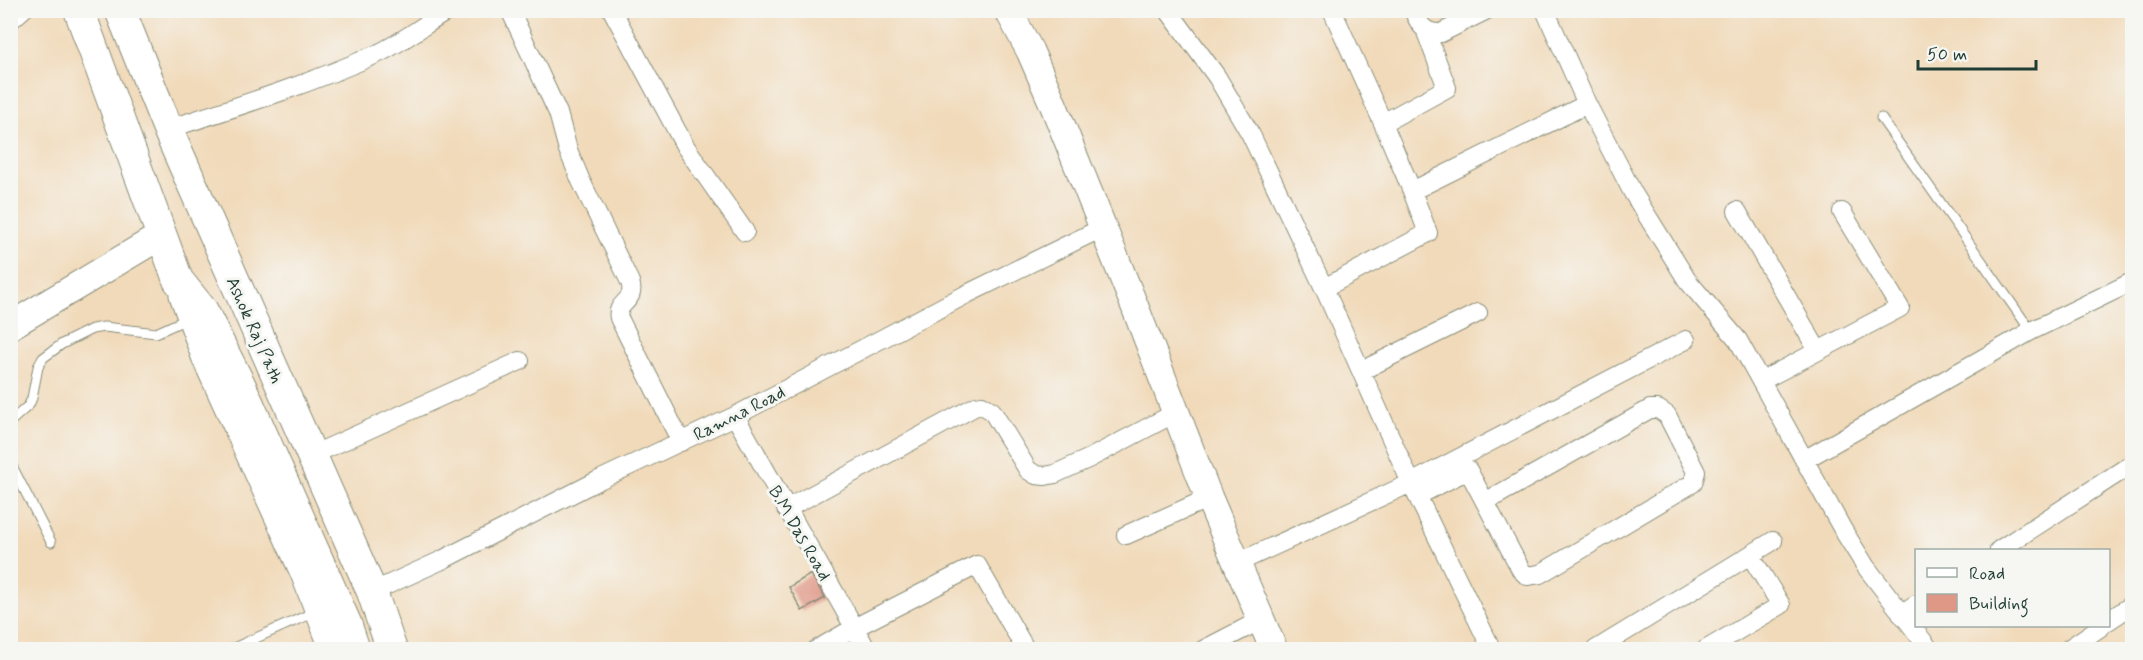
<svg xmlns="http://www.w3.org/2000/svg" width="2143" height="660" viewBox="0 0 2143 660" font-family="Mynerve,sans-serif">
<rect width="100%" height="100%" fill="#f6f6f2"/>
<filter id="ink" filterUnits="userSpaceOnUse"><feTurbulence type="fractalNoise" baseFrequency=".0167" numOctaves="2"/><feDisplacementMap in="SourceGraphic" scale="12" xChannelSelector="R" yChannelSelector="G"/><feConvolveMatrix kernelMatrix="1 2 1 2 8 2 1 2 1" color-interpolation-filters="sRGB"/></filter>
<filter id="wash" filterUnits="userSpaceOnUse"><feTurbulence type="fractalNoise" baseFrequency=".008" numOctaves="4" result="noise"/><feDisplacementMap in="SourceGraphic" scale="24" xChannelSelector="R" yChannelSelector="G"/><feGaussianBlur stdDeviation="1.35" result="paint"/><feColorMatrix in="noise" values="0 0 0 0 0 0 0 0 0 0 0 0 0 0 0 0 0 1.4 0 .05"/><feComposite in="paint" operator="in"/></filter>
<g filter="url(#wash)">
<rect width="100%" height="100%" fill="#f1daba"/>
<g id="blocks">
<!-- building -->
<path fill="#df9786" d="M811,574L825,598L802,611L789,587Z"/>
</g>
</g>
<g filter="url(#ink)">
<use href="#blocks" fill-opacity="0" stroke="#888c77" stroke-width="1.5"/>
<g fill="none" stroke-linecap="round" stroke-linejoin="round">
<!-- lane casing -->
<g stroke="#888c77" stroke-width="11">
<path id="lane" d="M10,27L29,10
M1881,118L2031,331
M10,422L29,405L32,398L38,367L43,358L62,344L92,329L104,327L156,333L189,318
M10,462L51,542
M229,650L317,611"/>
</g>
<!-- street casing -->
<g stroke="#888c77" stroke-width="20">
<path id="street" d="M510,10L558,113L568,150L581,181L630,282C637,303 615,301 619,318L681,442
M612,10L685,146L745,232
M1168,10L1217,77L1251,135L1324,288L1411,483L1492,650
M1332,10L1383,123L1412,191L1587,104L1633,193L1687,280L1738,340L1843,530L1866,567L1930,650
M1413,10C1419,24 1424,34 1441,33L1487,10
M1545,10L1587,104
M1383,123L1447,88L1426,32
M168,129C239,106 310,84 379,53C404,41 425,24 449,10
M1737,211L1818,351
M1324,288L1428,233L1412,191
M1361,371L1478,313
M1761,381L1900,308L1842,212
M735,416L867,650
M310,456L520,361
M1804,460L2031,331L2132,282
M1417,496L1468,470L1521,570L1527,576L1540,574L1693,483L1696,472L1667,415L1658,409H1650L1485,502
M786,509L976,406L982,405L992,411L1028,470L1036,475L1045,476L1055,474L1090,458L1177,412
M1126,535L1209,498
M1999,550L2132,464
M1237,563L1411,483L1686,340
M372,592L440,561L597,481L735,416L967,294L1104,227
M1901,614L1916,604
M2108,621L2132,605
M816,650L854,628L977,565L1026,650
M1203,650L1261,620
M1595,650L1773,541
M1705,650L1781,605L1750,555
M2067,650L2102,626"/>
</g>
<!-- secondary casing -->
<g stroke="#888c77" stroke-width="29">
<path id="secondary" d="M1008,10L1030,51L1053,104L1135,307L1209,498L1274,650
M183,295L206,359L304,573L334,650
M10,326L162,235"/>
</g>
<!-- primary casing -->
<g stroke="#888c77" stroke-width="32">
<path id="primary" d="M79,10L178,280L203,311L241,386L346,623L355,650
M120,10L170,134L372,592L392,650"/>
</g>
<!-- lane -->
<use href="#lane" stroke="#fff" stroke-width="9"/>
<!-- street -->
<use href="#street" stroke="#fff" stroke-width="18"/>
<!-- secondary -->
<use href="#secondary" stroke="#fff" stroke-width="27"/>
<!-- primary -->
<use href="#primary" stroke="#fff" stroke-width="30"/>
</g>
</g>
<g text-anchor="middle" stroke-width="6" stroke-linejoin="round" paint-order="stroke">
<!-- street labels -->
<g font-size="18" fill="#1f3d34" stroke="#f6f6f2">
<text transform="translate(255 330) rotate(66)" y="6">Ashok Raj Path</text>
<text transform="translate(739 413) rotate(-27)" y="6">Ramna Road</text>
<text transform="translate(800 533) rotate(60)" y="6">B.M Das Road</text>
</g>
</g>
<!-- margin -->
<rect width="2143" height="660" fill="none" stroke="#f6f6f2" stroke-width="36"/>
<!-- legend -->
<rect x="1915" y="549" width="195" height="78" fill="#f6f6f2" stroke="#a0aca6" stroke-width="1.5"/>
<rect x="1927" y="568" width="30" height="9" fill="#ffffff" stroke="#a0aca6" stroke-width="1.5"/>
<text x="1969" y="579" font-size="18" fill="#1f3d34">Road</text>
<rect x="1927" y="594" width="30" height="18" fill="#df9786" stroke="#a0aca6" stroke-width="1.5"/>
<text x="1969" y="609" font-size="18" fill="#1f3d34">Building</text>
<!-- scale -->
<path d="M1918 60v9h118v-9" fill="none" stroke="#1f3d34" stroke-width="3"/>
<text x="1927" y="60" font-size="18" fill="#1f3d34" stroke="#f6f6f2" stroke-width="4.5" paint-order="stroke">50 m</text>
</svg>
